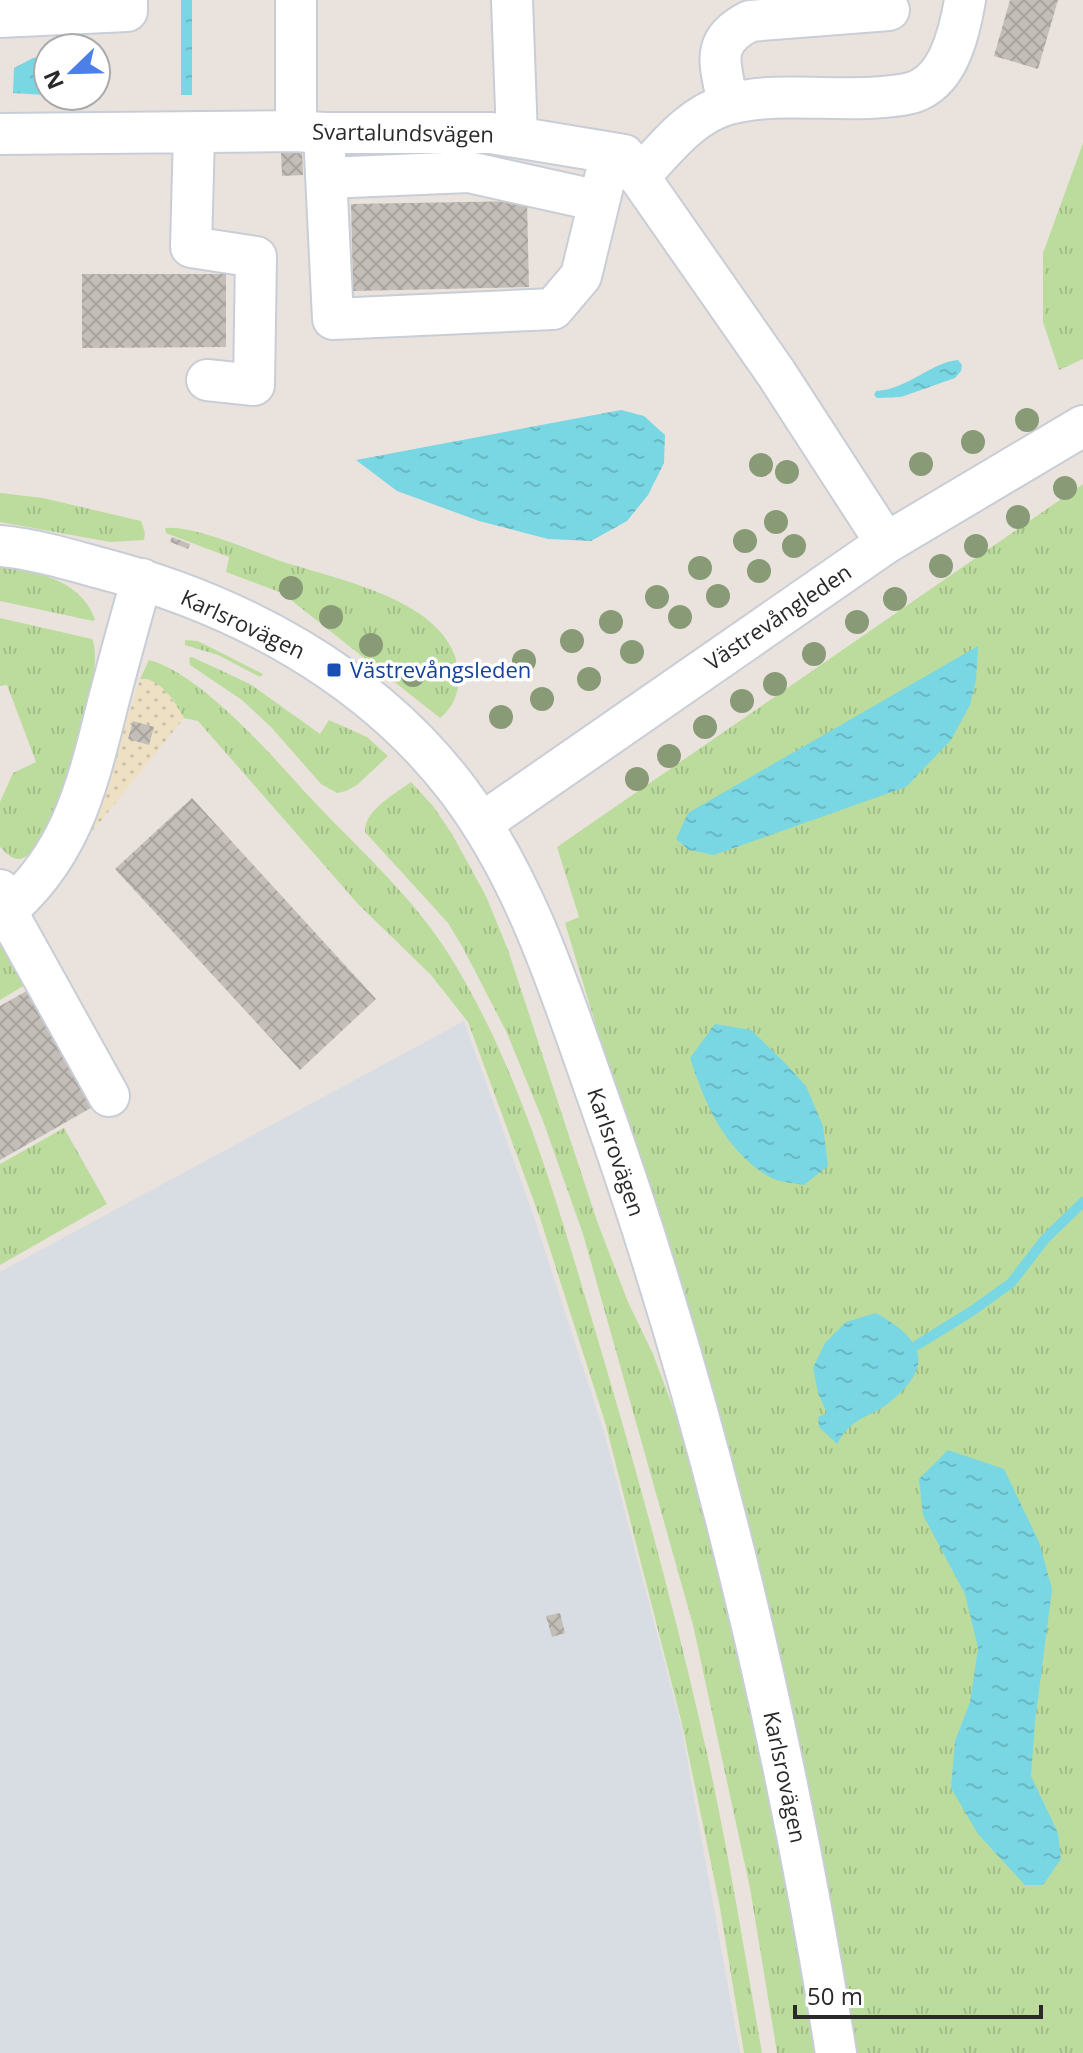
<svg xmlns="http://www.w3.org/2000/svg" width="1083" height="2053" viewBox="0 0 1083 2053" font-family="'Open Sans',sans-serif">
<defs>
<pattern id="grass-tufts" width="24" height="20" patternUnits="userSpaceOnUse" patternTransform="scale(2)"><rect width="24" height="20" fill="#bcdc9e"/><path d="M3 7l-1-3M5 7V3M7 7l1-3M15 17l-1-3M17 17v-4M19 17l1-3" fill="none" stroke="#a2bd88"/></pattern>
<pattern id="sand-dots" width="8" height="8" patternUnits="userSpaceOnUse" patternTransform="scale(2)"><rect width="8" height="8" fill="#ede0c3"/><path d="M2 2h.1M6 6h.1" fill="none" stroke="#cbc0a8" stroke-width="1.8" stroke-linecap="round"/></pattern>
<pattern id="water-ripples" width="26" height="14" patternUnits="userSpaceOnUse" patternTransform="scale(2)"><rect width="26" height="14" fill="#79d6e3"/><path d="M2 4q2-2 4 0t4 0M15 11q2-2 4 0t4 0" fill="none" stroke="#69b8c3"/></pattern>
<pattern id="building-cross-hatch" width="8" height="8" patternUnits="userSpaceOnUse" patternTransform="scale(2)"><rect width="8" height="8" fill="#c3beb8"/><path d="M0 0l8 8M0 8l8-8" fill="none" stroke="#a8a39e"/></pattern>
</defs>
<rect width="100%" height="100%" fill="#eae3dd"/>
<!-- airport -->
<path fill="#d8dce3" d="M464,1021L534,1217L604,1432L681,1725L740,2053H0V1272Z"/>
<!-- grass -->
<path fill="url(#grass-tufts)" d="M1083,143V359L1059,370L1043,322V253Z
M1083,484V2053H853L842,1968L818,1829L777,1649L615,1089L565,923L579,917L557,847Z
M0,493L43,498L141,521L145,533L144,540L110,542L0,522Z
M165,528C194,526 245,548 272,558C329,579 455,597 459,676C459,693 453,708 440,718L282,593L226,572L229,557L171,535L166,533Z
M0,566C37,572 80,579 95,619L93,621L0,601Z
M0,618L92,639C108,669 55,854 20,859C11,860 6,852 0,847V802L13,773L36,762L7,685L0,686Z
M185,640L198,641L263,674L260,677L218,655L185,645Z
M192,657L250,684L320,734L329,720L367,737L388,756L357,785L346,791L337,793L321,784L271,727L242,700L190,665L189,658Z
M149,660C198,672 270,753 304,791C351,842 409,892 446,950C518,1063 555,1196 593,1323C633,1457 670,1591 701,1727C726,1835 743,1944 762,2053H744L719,1902L682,1724L605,1422L540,1218L468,1022L431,975L358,904L198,721L184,718L171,697L147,679H140Z
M411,782L433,806L452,834L486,896L508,950L597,1221L628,1302L653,1354L681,1429L725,1592L767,1783L803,1974L815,2053H777L750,1888L693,1625L583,1234L543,1121L506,1031L462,946L448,923L365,832C364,810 395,794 411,782Z
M1,945L25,985L0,1000V946Z
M64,1128L107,1204L0,1265V1164Z"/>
<!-- sand -->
<path fill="url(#sand-dots)" d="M140,679C161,677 174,702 184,718L91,833Z"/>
<!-- water -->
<path fill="url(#water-ripples)" d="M181,0H192V95H181Z
M48,56V96H61L13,93L14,68L33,58Z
M958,360L962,365L961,371L955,378L901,397L877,398L874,395L876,391C909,389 931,362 958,360Z
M621,410L644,416L665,435L664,463L648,495L627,521L591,541L548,539L479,521L397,491L356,460Z
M978,646L976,680L970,705L951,740L906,787L714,855L689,850L676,839L688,813Z
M715,1024L751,1030L785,1063L806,1086L823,1126L828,1166L804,1185C793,1183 777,1182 768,1176C724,1149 705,1104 690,1058Z
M876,1313C921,1338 937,1364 890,1402C869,1419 853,1415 837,1444L819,1427L818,1417L827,1413L818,1393L813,1368L825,1343L846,1322Z
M948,1450L1004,1469L1039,1542L1052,1589L1035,1722L1031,1776L1058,1833L1061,1859L1043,1885H1025L978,1834L951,1788L955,1741L970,1702L978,1648L965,1594L923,1515L919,1479Z"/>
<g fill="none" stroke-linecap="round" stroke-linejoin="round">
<!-- stream -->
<path stroke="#79d6e3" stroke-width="10" d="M917,1345L972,1311L1011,1283L1045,1239L1083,1202"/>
</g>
<!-- building -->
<path fill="url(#building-cross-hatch)" d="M1010,0H1058L1038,69L994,56Z
M302,152L303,175L282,176L281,153Z
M527,201L529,287L353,291L351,204Z
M82,274H226V347L82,348Z
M172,537L190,544L188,549L170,542Z
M133,721L154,727L149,745L128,739Z
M192,798L376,999L300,1070L115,869Z
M30,989L96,1105L0,1160V1006Z
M560,1613L565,1633L552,1637L546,1616Z"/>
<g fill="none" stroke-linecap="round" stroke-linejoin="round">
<!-- minor casing -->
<g stroke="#c8cdd6" stroke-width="44">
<path id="minor" d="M512,0L517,137
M0,17L127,11V0
M728,104C721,65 708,42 750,21L889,10
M296,131V0
M194,133L191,247L256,257L254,385L207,380
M324,133L333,319L553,309L581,276L611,153
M0,134L296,131L324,133H491L624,155L776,373L886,543
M639,177C665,149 691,114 729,104C779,91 832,102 883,97C894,96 909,95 919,90C950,76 960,30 965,0
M326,178L469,172L599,201
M0,546C34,549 67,559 100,568C238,604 370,674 458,790C527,881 562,996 600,1103C709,1411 784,1731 836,2053
M482,823L886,543L1083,426
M0,890L14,925L109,1096
M0,916C71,859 87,787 108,703C119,661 130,620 142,579"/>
</g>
<!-- minor -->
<use href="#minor" stroke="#fff" stroke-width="40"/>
</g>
<!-- trees -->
<g fill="#889b76">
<circle cx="1027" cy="420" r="12"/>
<circle cx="973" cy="442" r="12"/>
<circle cx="921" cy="464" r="12"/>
<circle cx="761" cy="465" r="12"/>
<circle cx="787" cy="472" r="12"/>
<circle cx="1065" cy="488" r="12"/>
<circle cx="1018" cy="517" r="12"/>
<circle cx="776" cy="522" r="12"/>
<circle cx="745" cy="541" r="12"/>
<circle cx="794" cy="546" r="12"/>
<circle cx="976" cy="546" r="12"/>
<circle cx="941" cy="566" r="12"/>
<circle cx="700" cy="568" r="12"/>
<circle cx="759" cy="571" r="12"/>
<circle cx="291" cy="588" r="12"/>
<circle cx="718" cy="596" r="12"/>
<circle cx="657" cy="597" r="12"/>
<circle cx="895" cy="599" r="12"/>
<circle cx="331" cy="617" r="12"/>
<circle cx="680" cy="617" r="12"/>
<circle cx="611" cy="622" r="12"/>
<circle cx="857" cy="622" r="12"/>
<circle cx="572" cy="641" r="12"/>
<circle cx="371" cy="645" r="12"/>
<circle cx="632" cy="652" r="12"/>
<circle cx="814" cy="654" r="12"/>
<circle cx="524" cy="661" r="12"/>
<circle cx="413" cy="675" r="12"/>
<circle cx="589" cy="679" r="12"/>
<circle cx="775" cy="684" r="12"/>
<circle cx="542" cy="699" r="12"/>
<circle cx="742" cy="701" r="12"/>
<circle cx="501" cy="717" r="12"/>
<circle cx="705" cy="727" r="12"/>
<circle cx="669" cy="756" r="12"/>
<circle cx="637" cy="779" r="12"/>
</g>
<!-- markers -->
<rect fill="#1a4fb4" stroke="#fff" stroke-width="3" x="326" y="662" width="16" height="16" rx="4"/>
<g text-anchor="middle" stroke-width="7" stroke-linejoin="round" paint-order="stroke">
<!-- street labels -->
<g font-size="22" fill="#2a2a2a" stroke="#fff">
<text transform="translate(403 133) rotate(1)" y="8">Svartalundsvägen</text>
<text transform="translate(778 617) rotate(-34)" y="8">Västrevångleden</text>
<text transform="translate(243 624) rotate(25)" y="8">Karlsrovägen</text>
<text transform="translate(616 1152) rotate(71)" y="8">Karlsrovägen</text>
<text transform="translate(785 1777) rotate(78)" y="8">Karlsrovägen</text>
</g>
<!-- transit labels -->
<g font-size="22" fill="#164399" stroke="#fff" text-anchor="start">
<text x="350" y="678">Västrevångsleden</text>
</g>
</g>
<!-- north arrow -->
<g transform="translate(72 72) rotate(247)"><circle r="38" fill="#ffffff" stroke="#aaaaaa" stroke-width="2"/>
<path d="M0-6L14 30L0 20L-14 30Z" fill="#4c7fe9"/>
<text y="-12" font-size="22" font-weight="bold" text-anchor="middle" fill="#2a2a2a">N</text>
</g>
<!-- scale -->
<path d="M795 2005v12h246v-12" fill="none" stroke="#2a2a2a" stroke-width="4"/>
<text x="807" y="2005" font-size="24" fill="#2a2a2a" stroke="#ffffff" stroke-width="6" paint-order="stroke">50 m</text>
</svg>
